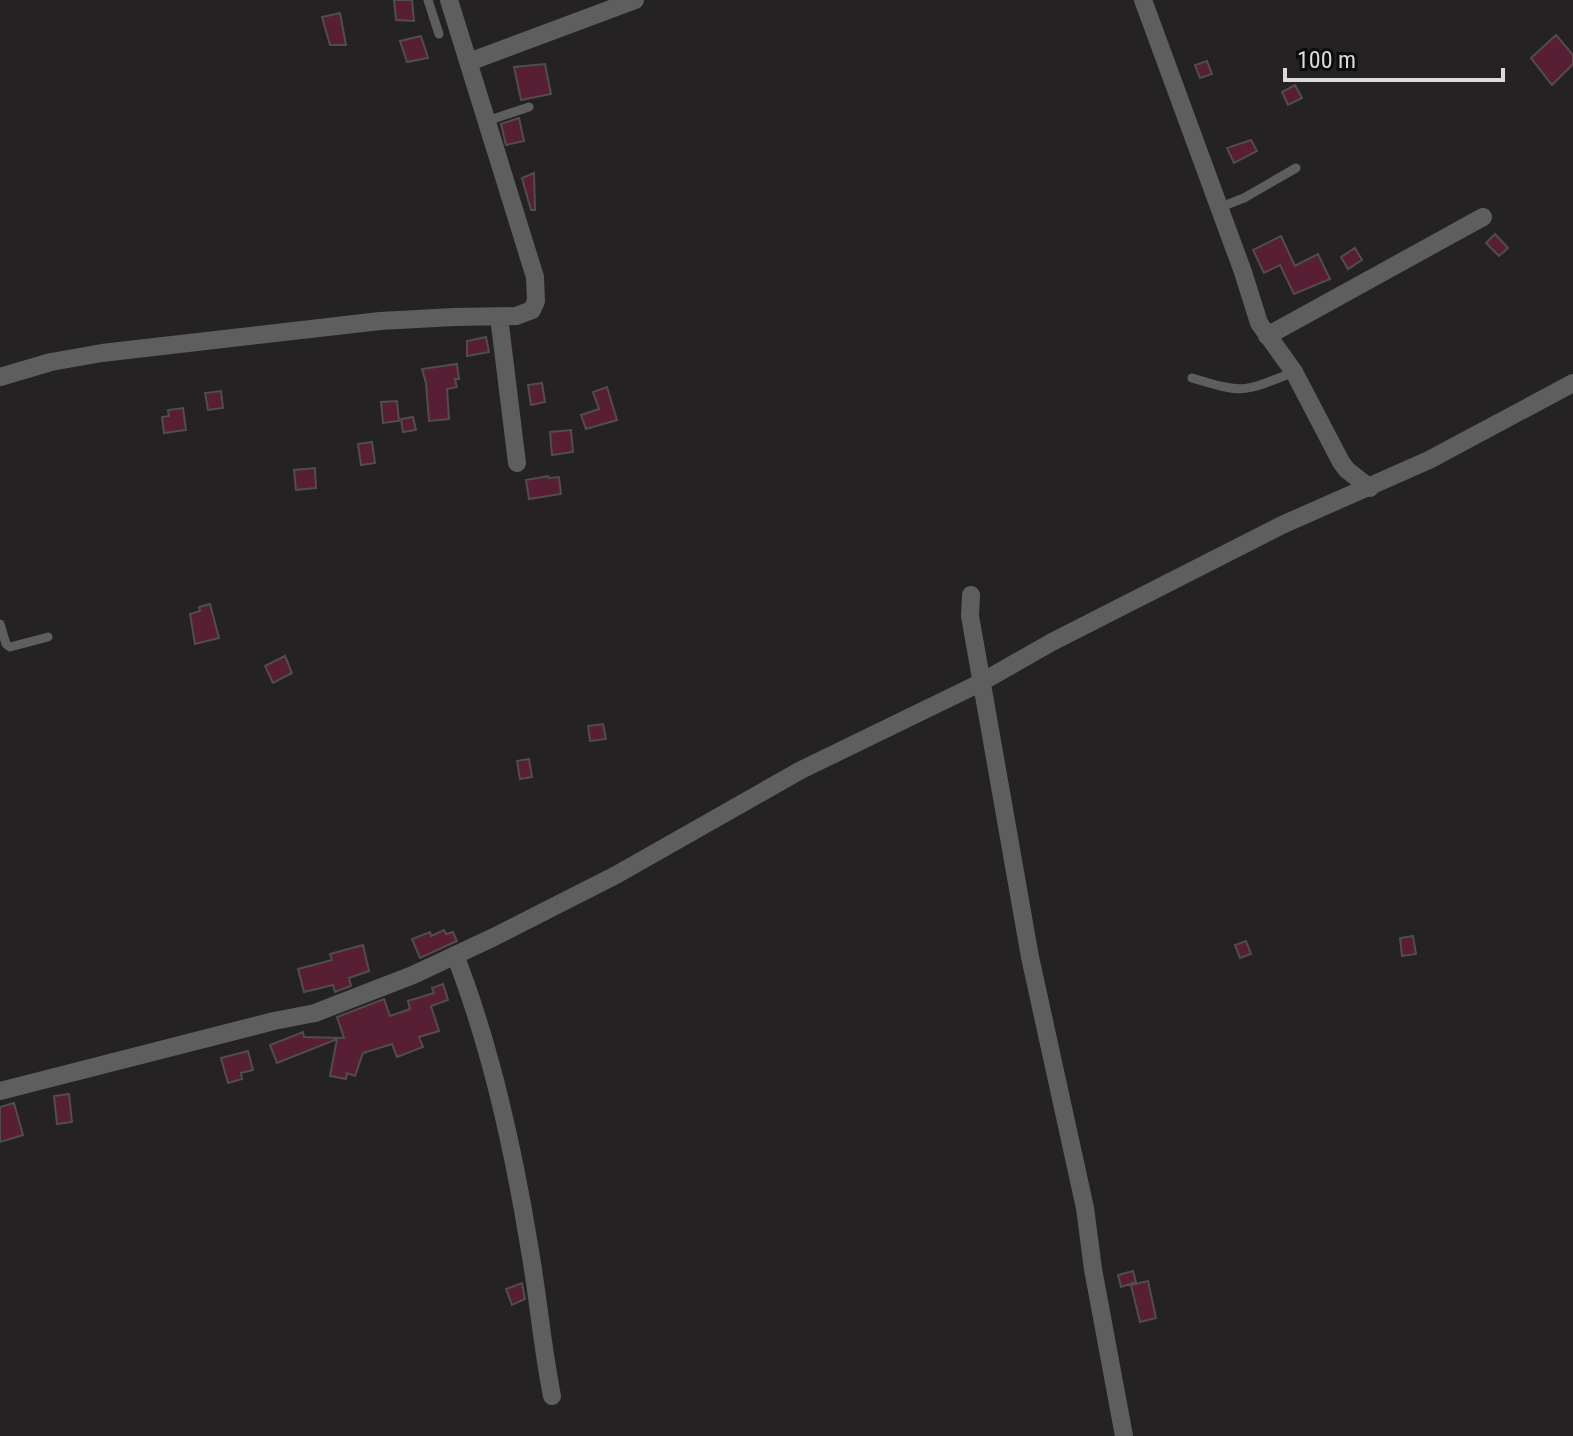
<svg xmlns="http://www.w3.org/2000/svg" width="1573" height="1436" viewBox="0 0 1573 1436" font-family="'Roboto Condensed',sans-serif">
<rect width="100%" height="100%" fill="#252223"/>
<!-- building -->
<path fill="#581e34" stroke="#504d4e" stroke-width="2" d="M394,0H412L414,21L396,20Z
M340,13L346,45H330L322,17Z
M1556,35L1573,55V64L1552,85L1531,58Z
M421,36L428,58L407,62L400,41Z
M1207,61L1212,74L1200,78L1195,65Z
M545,64L551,94L521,100L514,67Z
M1295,85L1302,98L1288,105L1282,92Z
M519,118L524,141L506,145L501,124Z
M1251,140L1257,151L1234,163L1227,148Z
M534,173L535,210H531L522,178Z
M1495,234L1508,248L1499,256L1486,243Z
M1281,236L1295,266L1318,254L1330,279L1294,294L1280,265L1264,273L1253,250Z
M1355,248L1362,260L1348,269L1341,257Z
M486,337L489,352L467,356V341Z
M457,364L459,379H455L457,387L447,389L449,419L429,421L426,383L422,369Z
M542,383L545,402L531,405L528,385Z
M607,387L617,420L586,429L581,415L599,409L593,392Z
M221,391L223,408L208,410L205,393Z
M397,401L399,421L383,423L381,402Z
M183,408L186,430L164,433L162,417L169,416L168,410Z
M413,417L416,430L403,432L401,419Z
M571,430L573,452L552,455L550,432Z
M372,442L375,463L361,465L358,444Z
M315,468L316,488L296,490L294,470Z
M548,476L549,478L559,477L561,494L529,499L526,480Z
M210,604L219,638L195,644L190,614L200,611L199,607Z
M285,656L292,673L273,683L265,666Z
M603,724L606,739L590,741L588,726Z
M529,759L532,777L520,779L517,761Z
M444,930L446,934L453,932L457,941L420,958L412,939L430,932L431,936Z
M1413,936L1416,954L1402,956L1400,938Z
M1246,941L1251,954L1240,958L1235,945Z
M363,945L369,971L349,978L351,986L335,992L333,985L304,992L298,969L332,960L330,954Z
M443,984L448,1000L431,1006L439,1031L419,1037L423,1047L397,1057L392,1044L363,1053L355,1076L347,1073L346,1079L330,1076L337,1039L277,1063L270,1045L303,1032L304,1037L344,1038L337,1017L384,999L390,1016L410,1009L408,1001L434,993L432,988Z
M248,1051L253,1070L241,1073L242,1079L228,1083L221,1058Z
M69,1094L72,1122L57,1124L54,1096Z
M14,1103L23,1135L0,1142V1107Z
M1133,1271L1136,1282L1121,1287L1118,1275Z
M1148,1281L1156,1318L1140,1322L1131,1285Z
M522,1283L525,1299L512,1305L506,1289Z"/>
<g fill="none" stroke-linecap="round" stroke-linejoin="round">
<!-- service -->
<path stroke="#5f5e5e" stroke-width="9" d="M428,0L439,34
M487,121L529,107
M1218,208L1244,198L1296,168
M1192,378C1245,394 1243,392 1294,372
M0,624L6,644L10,647L48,637"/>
<!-- minor -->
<path stroke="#5f5e5e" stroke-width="18" d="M1143,0L1243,272L1259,323L1294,372L1341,462L1347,470L1370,488
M469,62L635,0
M499,317L517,463
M1267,336L1483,217
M0,377L51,362L102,353L380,321L454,317L516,316L532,310L536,301L535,277L449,0
M971,595L970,616L1030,957L1085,1208L1093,1269L1124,1436
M455,955C491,1047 513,1147 529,1245C538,1295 542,1346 552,1396
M0,1091L274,1021L315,1013L413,975L494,937L616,875L801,770L980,683L1052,642L1282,525L1429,460L1573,383"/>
</g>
<!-- scale -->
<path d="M1285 68v12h218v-12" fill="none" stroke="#dbd9da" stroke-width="4"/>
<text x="1297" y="68" font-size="24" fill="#dbd9da" stroke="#0d0c0c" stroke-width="6" paint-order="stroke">100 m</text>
</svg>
